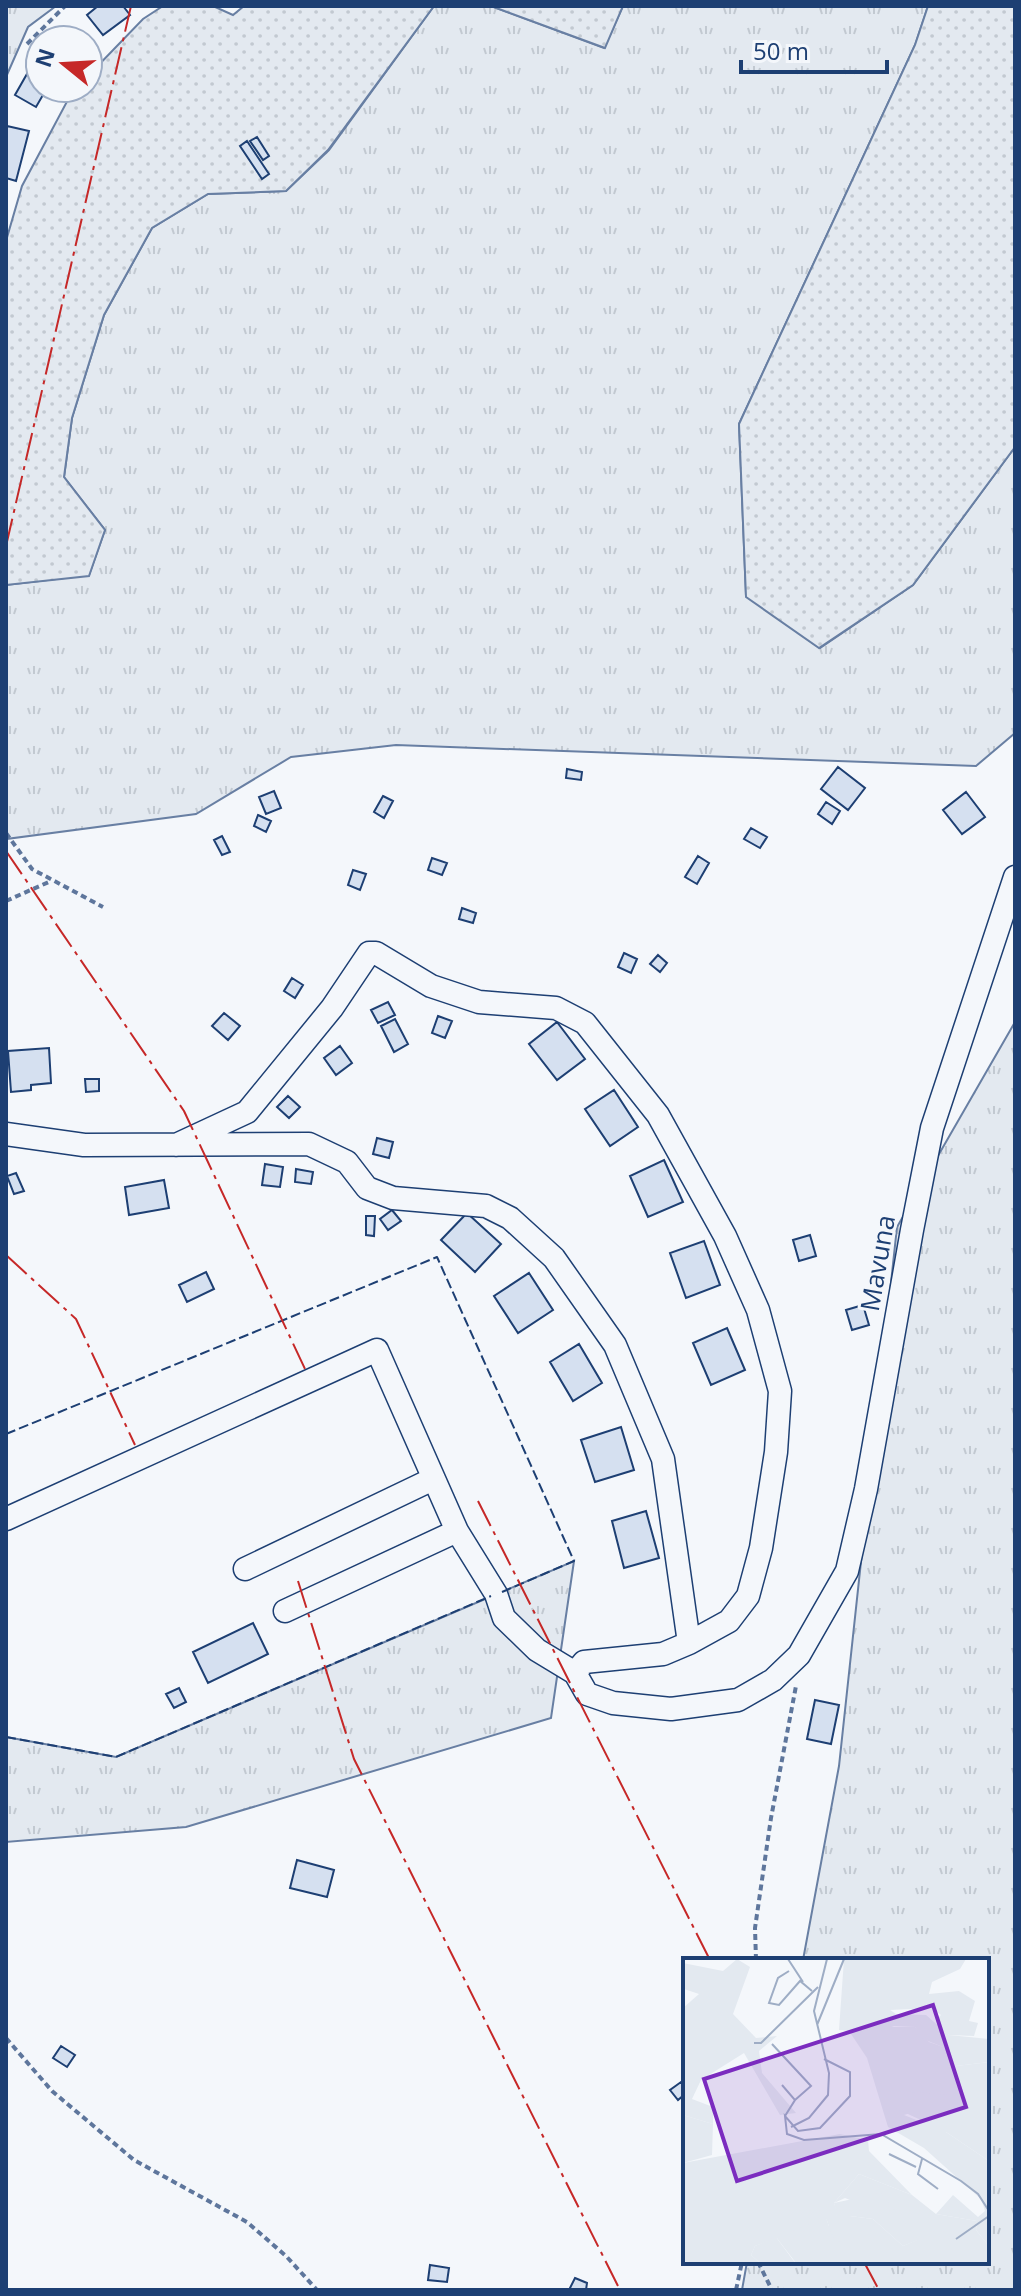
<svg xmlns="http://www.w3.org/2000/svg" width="1021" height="2296" viewBox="0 0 1021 2296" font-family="'Open Sans',sans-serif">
<defs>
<pattern id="grass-tufts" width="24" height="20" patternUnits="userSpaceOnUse" patternTransform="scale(2)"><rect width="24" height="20" fill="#e3e9f0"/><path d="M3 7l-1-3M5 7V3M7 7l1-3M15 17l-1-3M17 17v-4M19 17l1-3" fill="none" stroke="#c2c9d1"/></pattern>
<pattern id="garden-dots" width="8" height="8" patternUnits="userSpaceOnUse" patternTransform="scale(2)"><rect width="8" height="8" fill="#e3e9f0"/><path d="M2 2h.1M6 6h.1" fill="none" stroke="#c2c9d1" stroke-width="1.8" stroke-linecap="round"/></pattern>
</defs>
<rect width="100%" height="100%" fill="#f4f7fb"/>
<!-- grass -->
<path fill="url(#grass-tufts)" stroke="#687fa3" stroke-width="2" d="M6,6H56L28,27L6,77Z
M434,6H491L604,48L623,6H928L915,45L739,424L746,596L820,648L913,585L1015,447V733L976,766L396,745L291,757L196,814L6,839V585L89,575L105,530L64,477L72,418L104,315L152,228L208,194L286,191L329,150Z
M1015,1022V2290H742L747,2262H987V1960H803L839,1766L897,1227Z
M574,1561L551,1718L186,1827L6,1842V1737L116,1757Z"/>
<!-- garden -->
<path fill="url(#garden-dots)" stroke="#687fa3" stroke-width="2" d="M163,6H213L233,15L244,6H434L328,150L286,191L208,194L152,228L104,315L72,418L64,477L105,530L89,576L6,585V241L22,186L71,94L76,88H88V76L143,19Z
M491,6H623L605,48Z
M928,6H1015V447L913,585L819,648L746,597L739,424L915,45Z"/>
<!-- building -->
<path fill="#d5e0f0" stroke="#1d3f73" stroke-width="2" d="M98,6H123L130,15L103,35L87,15Z
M40,51V88H47L36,107L15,95Z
M7,126L29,131L16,181L6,178Z
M257,137L269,156L263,160L250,141Z
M247,141L269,174L262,179L240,146Z
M838,767L865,788L848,810L821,789Z
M567,769L582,772L581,780L566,778Z
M274,791L281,808L266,814L259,797Z
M966,792L985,817L962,834L943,810Z
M383,796L393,801L384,818L374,812Z
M826,802L840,811L832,824L818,814Z
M258,815L271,821L266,832L254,826Z
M751,828L767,837L760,848L744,839Z
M222,836L230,852L222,855L214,840Z
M698,856L709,863L697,884L685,877Z
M432,858L447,863L442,875L428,870Z
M353,870L366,874L360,890L348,885Z
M462,908L476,913L473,923L459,919Z
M624,953L637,959L631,973L618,967Z
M658,955L667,963L660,972L650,964Z
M292,978L303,985L295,998L284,991Z
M388,1002L395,1015L378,1023L371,1010Z
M224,1013L240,1026L228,1040L212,1026Z
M438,1016L452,1021L445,1038L432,1033Z
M395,1019L408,1044L394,1052L381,1026Z
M557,1022L585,1059L557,1080L529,1044Z
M340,1046L352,1063L336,1075L324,1058Z
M49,1048L51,1083L31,1085V1090L11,1092L8,1051Z
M85,1079H99V1091L86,1092Z
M614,1090L638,1127L610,1146L585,1109Z
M288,1096L300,1107L289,1118L277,1107Z
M377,1138L393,1142L389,1158L373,1154Z
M664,1160L683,1202L648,1217L630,1176Z
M265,1164L283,1167L280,1187L262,1185Z
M296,1169L313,1172L311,1184L295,1182Z
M16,1173L24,1191L14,1194L7,1176Z
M164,1180L169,1208L129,1215L125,1187Z
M392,1210L401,1221L388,1230L380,1219Z
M467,1213L501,1244L475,1272L441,1240Z
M366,1216H375L374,1236L366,1235Z
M810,1235L816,1256L799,1261L793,1240Z
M704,1241L720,1285L686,1298L670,1253Z
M206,1272L214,1289L187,1302L179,1285Z
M529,1273L553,1310L518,1333L494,1296Z
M863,1305L869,1325L852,1330L846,1310Z
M727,1328L745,1370L711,1385L693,1343Z
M579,1344L602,1383L573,1401L550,1362Z
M621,1427L634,1470L595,1482L581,1440Z
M646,1511L659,1558L624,1568L612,1521Z
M253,1623L268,1654L208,1683L193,1652Z
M179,1688L186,1702L174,1708L166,1694Z
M815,1700L839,1705L831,1744L807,1739Z
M297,1860L334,1870L327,1897L290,1888Z
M61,2046L75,2055L67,2067L53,2058Z
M681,2082L685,2087V2094L678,2100L670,2090Z
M430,2265L449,2268L447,2282L428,2280Z
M575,2278L587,2283L586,2290H569Z"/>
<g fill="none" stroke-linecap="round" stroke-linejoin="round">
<!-- minor casing -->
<g stroke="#1d3f73" stroke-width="25">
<path id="minor" d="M6,1134L84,1145L309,1144L347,1162L367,1188L393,1198L486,1206L510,1218L554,1258L615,1345L663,1459L689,1643
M176,1145L247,1112L332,1008L369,953H376L431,986L479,1002L556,1008L585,1023L658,1115L725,1236L758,1310L780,1391L776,1452L761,1548L748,1596L729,1621L689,1643L663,1654L584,1662L575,1673L587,1694L613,1703L671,1709L738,1700L773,1680L799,1655L847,1571L866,1489L912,1230L932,1128L1015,877
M6,1519L377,1350L457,1531
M245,1569L433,1479
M285,1611L457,1531L496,1594L504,1618L537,1650L575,1673"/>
</g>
<!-- path -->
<path stroke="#5e769c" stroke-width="4" stroke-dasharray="6 4" stroke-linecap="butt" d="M27,44L65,6
M6,833L32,869L103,907
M6,901L51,881
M756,1960L755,1928L771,1818L796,1686
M6,2038L52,2091L134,2160L247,2222L286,2256L317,2290
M758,2262L772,2290
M736,2290L742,2262"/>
<!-- minor -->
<use href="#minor" stroke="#f4f7fb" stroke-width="22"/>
<!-- fence -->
<path stroke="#1d3f73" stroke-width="2" stroke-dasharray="10 4" stroke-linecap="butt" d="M6,1434L437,1257L574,1561L502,1592
M6,1737L116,1757L491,1596"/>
<!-- power -->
<path stroke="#c62828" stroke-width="2" stroke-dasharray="28 6 4 6" stroke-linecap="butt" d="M6,546L131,6
M6,851L184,1111L305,1369
M6,1255L76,1319L135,1445
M478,1501L710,1960
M298,1581L354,1759L620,2290
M864,2262L879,2290"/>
</g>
<g text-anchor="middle" stroke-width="6" stroke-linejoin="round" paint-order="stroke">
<!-- street labels -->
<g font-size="26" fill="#1d3f73" stroke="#f4f7fb">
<text transform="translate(878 1263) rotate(-80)" y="9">Mavuna</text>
</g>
</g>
<!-- overview -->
<g transform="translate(683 1958)">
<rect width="306" height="306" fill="#f4f7fb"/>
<path d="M54,1L67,9L50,56L73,80L94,78L76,93L79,115L113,155L97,157L61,95L18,122L9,141L30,149V166L0,157V50L16,36L1,31L0,5L40,13ZM161,1H283L277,11L249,24L246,36L276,33L292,43L286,63L295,65L291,78L266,77L256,71L253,62L258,57L248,50L207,52L205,69H232L246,84L266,91L265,109L306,104V140H275L221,157L263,174L306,203V305L305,287L293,272L294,263L253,256L270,237L295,259L302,253L298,241L241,190L205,169L184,100L166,73L156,72ZM157,176L185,182L186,193L229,237L176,216L151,245L155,257L72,288L68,297L77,305H0V205Z" fill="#e3e9f0"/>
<path d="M0,157L30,166L29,197L0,205ZM176,216L229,237L253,256L294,263L293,272L305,287V305H113L93,279L143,260L146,268L167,258L190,261L220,288L234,282L220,264L162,240L151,245Z" fill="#e3e9f0"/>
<path d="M200,47L213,56L243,57L266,77L306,81V104L265,109V91L240,81L232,69L211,68L195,74L191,55ZM232,134L306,140V203L263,174L254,183L241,178L240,163L212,150L215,141ZM198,235L235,282L220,288L190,261L167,258L161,285L151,282L143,260L154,257L151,245ZM93,279L110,302L113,305H77L68,297L72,288Z" fill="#e3e9f0"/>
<path fill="none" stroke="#9eadc5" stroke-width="2" d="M105,1L120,24M106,13L95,20L86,45L96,47L117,23L129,33M134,67L161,1M71,85H78L135,29M89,86L128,128L112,142M141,101L167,114V138L137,170L115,173L102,158L104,176L121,182L198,176L278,223L295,236L306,253M99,127L112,142L102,158M108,169L126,160L145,137L146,115L131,53L144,1M206,196L233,209M239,201L235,216L255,231M273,281L306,258"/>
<path fill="#7b2cbf" fill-opacity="0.15" stroke="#7b2cbf" stroke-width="4" d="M250,47L283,149L54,223L21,121Z"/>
<rect width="306" height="306" fill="none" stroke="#1d3f73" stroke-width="4"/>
</g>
<!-- border -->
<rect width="1021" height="2296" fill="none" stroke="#1d3f73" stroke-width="16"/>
<!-- north arrow -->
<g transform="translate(64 64) rotate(288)"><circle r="38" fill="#f4f7fb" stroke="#9eadc5" stroke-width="2"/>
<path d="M0-6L14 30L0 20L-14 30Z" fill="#c62828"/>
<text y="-12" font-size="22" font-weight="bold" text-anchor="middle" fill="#1d3f73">N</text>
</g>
<!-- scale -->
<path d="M741 60v12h146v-12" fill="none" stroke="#1d3f73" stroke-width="4"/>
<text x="753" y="60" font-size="24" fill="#1d3f73" stroke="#f4f7fb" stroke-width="6" paint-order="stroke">50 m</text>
</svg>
